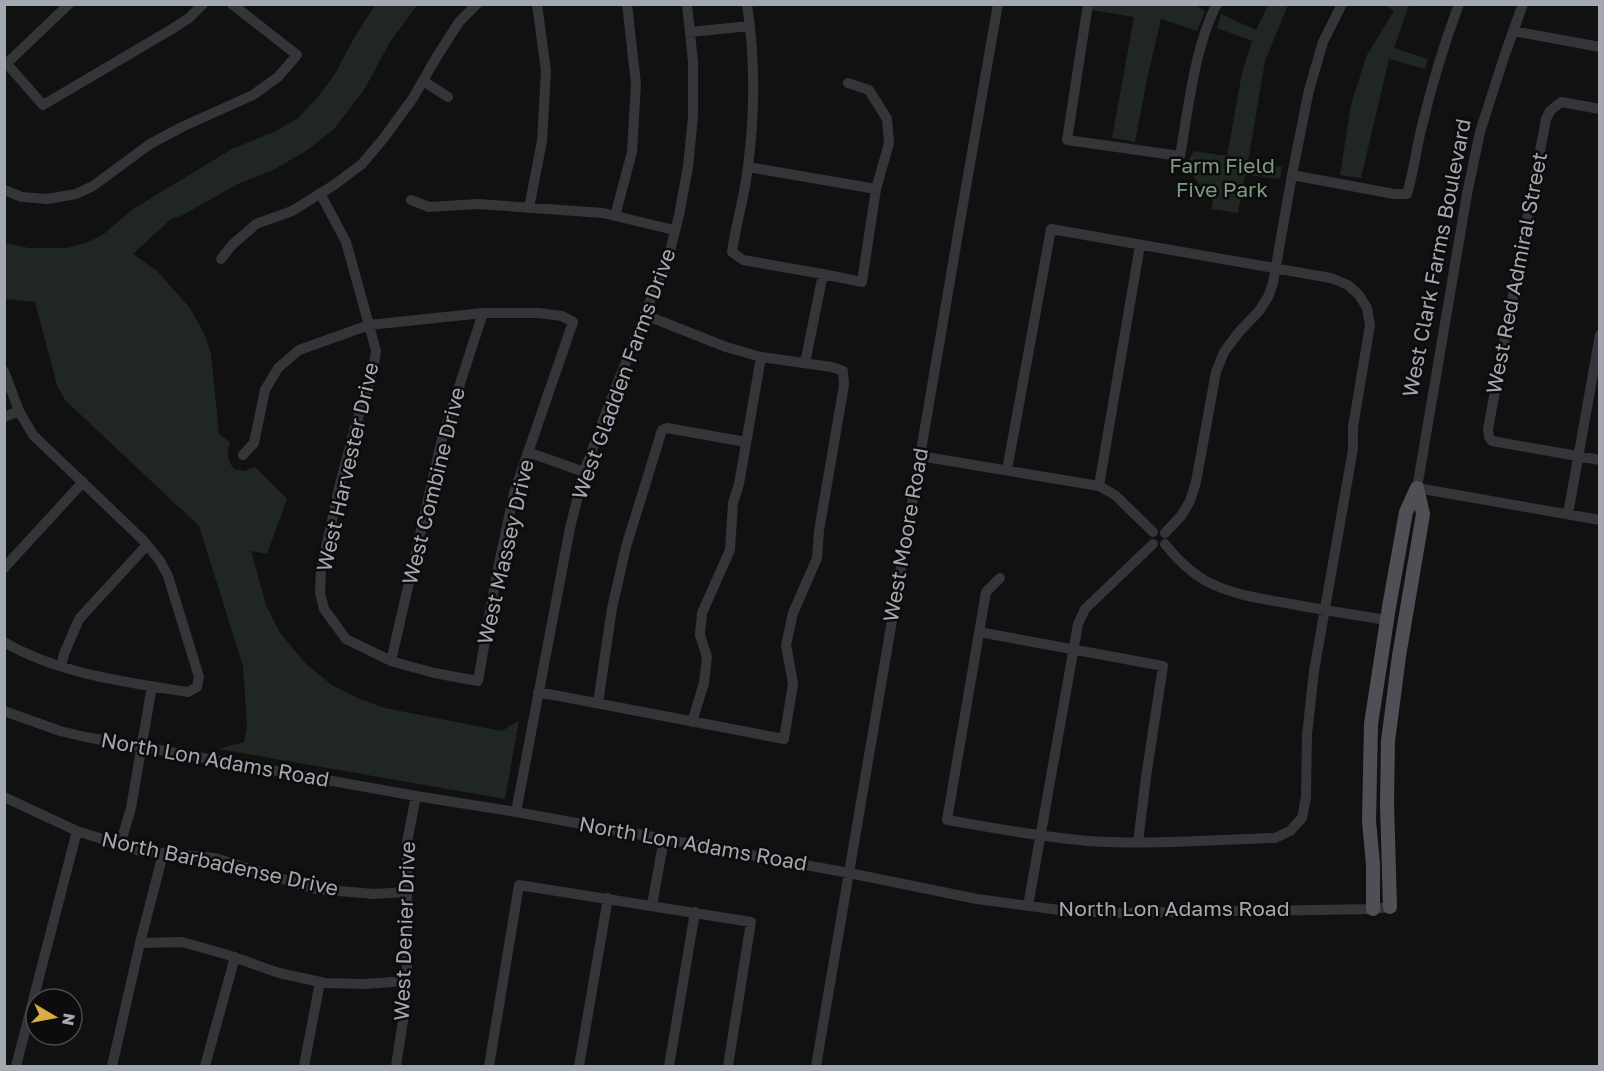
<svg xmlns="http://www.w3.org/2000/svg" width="1604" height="1071" viewBox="0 0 1604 1071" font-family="'Golos Text',sans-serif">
<rect width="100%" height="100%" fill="#111112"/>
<!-- green -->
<path fill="#202621" d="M1194,4L1205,11L1197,31L1161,19L1147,79L1135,142L1112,138L1134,17L1091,10L1092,5Z
M375,5H417L390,42L364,90L334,129L306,151L273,170L238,184L181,216L171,219L133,254L157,271L190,308L205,335L211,354L219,434L230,442C226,453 227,460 234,469L244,471L255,467L287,499L267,554L251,551L266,605L280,633L306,664L332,685L360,699L385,708L502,731L519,720L505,799L218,749L244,742L247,727L243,666L199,526L65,400L57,385L35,302L5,299V243L29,248H66L89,242L105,233L133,209L232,149L276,131L298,118L318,97L335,74L354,38Z
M1268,5H1288L1265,61L1248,162L1282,167L1280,179L1245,175L1238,213L1211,209L1213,202L1185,166L1194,151L1227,156L1242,73L1252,41L1217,28L1221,14L1256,30Z
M1385,5H1409L1394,48L1428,59L1425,69L1389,59L1361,178L1340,175L1351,104L1367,55L1394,11Z"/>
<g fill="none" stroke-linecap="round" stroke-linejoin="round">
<!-- minor -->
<path stroke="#343539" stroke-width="10" d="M747,4C755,57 755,113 748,166C745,195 736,223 732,252L743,260L823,274L862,282L876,189L889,143L887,119L869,90L848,83
M1088,4L1067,140L1180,156C1188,110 1195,45 1217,4
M1523,4L1505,54L1480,132L1467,194L1417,488L1600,520
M1513,31L1600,47
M690,32L750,26
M7,64L43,105L172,29L189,18L203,4
M4,66L69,4
M423,81L448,97
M1600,109L1561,102L1550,111L1546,119L1488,429L1489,437L1492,441L1600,460
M748,167L876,189
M1292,175L1394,194H1407C1414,172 1416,148 1422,126C1432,84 1444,44 1459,4
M4,190L22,197L47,199L76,194L93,186L150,144L184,126L253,95L278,77L297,55L232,4
M411,200L429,207L478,204L603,213L674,230
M529,208L542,141L546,71L537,4
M615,216L632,152L636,84L627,4
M221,259L232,245L256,224L292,211L334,185L362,164L383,139L413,98L436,58L459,22L477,4
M805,363L823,274
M4,371L19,411L33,435L144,541L160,561L168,576L199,677L197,687L188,692C126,682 59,674 4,642
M4,417L19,411
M528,452L584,472
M243,455L254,443L265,390L278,368L299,350L369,325L483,313H538L562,316L573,322L514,493L495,583L478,681L434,673L391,661L346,639L324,609L320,593L321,571L339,488L354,431L373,370L376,351L369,325L346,242L320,193
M920,456L1099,486L1115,495L1153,532
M1099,486L1140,245
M1568,514L1600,335
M1165,533L1181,516L1190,501L1196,482L1216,372L1224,352L1239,332L1259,311L1268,297L1273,283L1292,175L1309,90L1323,42L1342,4
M1165,544C1176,558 1190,572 1206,581C1232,595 1263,599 1291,604C1323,610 1355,615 1387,620
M4,568L83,482
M1000,578L986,592L947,820C994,828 1040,837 1088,841C1150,845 1213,840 1275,838L1290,831L1302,818L1306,797L1307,735L1314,671L1353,449V427L1370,325L1367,308L1359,295L1348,285L1331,278L1051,229L1007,470
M979,632L1163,666L1146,777L1138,842
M391,661L442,439L483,313
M61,666L64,654L79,619L147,545
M538,692L784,739L793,684L786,645L793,613L817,558L819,531L844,385L843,371L832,367L761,357L726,347L645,315
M598,703L612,608L626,547L662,430L667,428L746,442
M4,711L60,731L86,737L416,796L516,812L664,839L849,873L977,899L1067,911L1122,913L1373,909L1390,907
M692,722L704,683L707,657L700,635L702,613L730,550L733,503L739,484L761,357
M4,797L77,831L140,851L215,858L315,889L374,894L407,892
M516,812L570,528L584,472L610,402L670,251L679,215L688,167L693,116V62L687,4
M120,845L131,808L152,686
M652,905L664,839
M1028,906L1078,624L1085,609L1153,544
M140,943L182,942L225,954L279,973L325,983L364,984L406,981
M16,1066L77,831
M112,1066L140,943L163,854
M205,1066L235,957
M304,1066L320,982
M396,1066L404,1014L407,967V842L416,796
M489,1066L519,885L751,922L728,1066
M579,1066L608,898
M669,1066L695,912
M816,1066L967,181L998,4"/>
<!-- major -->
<path stroke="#4f5055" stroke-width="14" d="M1390,907L1387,803L1388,741L1399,656L1423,514L1417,488
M1373,909V864L1369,821L1371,724L1389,607L1406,512L1417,488"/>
</g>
<g text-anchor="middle" stroke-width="5" stroke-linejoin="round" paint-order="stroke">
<!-- park labels -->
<g font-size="21" fill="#7d9a80" stroke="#0c0c0d">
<text x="1222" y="173">Farm Field<tspan x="1222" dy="24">Five Park</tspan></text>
</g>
<!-- street labels -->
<g font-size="21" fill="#a4a8b1" stroke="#0c0c0d">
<text transform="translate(1437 258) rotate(-79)" y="7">West Clark Farms Boulevard</text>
<text transform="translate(1517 273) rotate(-79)" y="7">West Red Admiral Street</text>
<text transform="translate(624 374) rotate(-70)" y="7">West Gladden Farms Drive</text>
<text transform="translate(348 467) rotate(-77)" y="7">West Harvester Drive</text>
<text transform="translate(434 486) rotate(-76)" y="7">West Combine Drive</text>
<text transform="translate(906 535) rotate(-80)" y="7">West Moore Road</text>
<text transform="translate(506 552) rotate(-77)" y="7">West Massey Drive</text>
<text transform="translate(215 760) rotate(10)" y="7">North Lon Adams Road</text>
<text transform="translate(693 844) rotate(10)" y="7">North Lon Adams Road</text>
<text transform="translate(220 864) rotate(12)" y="7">North Barbadense Drive</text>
<text x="1174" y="916">North Lon Adams Road</text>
<text transform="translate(405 931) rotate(-88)" y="7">West Denier Drive</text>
</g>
</g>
<!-- border -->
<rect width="1604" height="1071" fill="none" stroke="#a4a8b1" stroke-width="12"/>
<!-- north arrow -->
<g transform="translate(54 1017) rotate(100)"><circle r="28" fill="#0c0c0d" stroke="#494a4f" stroke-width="1.5"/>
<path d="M0-4.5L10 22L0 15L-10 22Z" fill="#daac41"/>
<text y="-9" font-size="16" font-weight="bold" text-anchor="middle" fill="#a4a8b1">N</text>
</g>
</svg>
